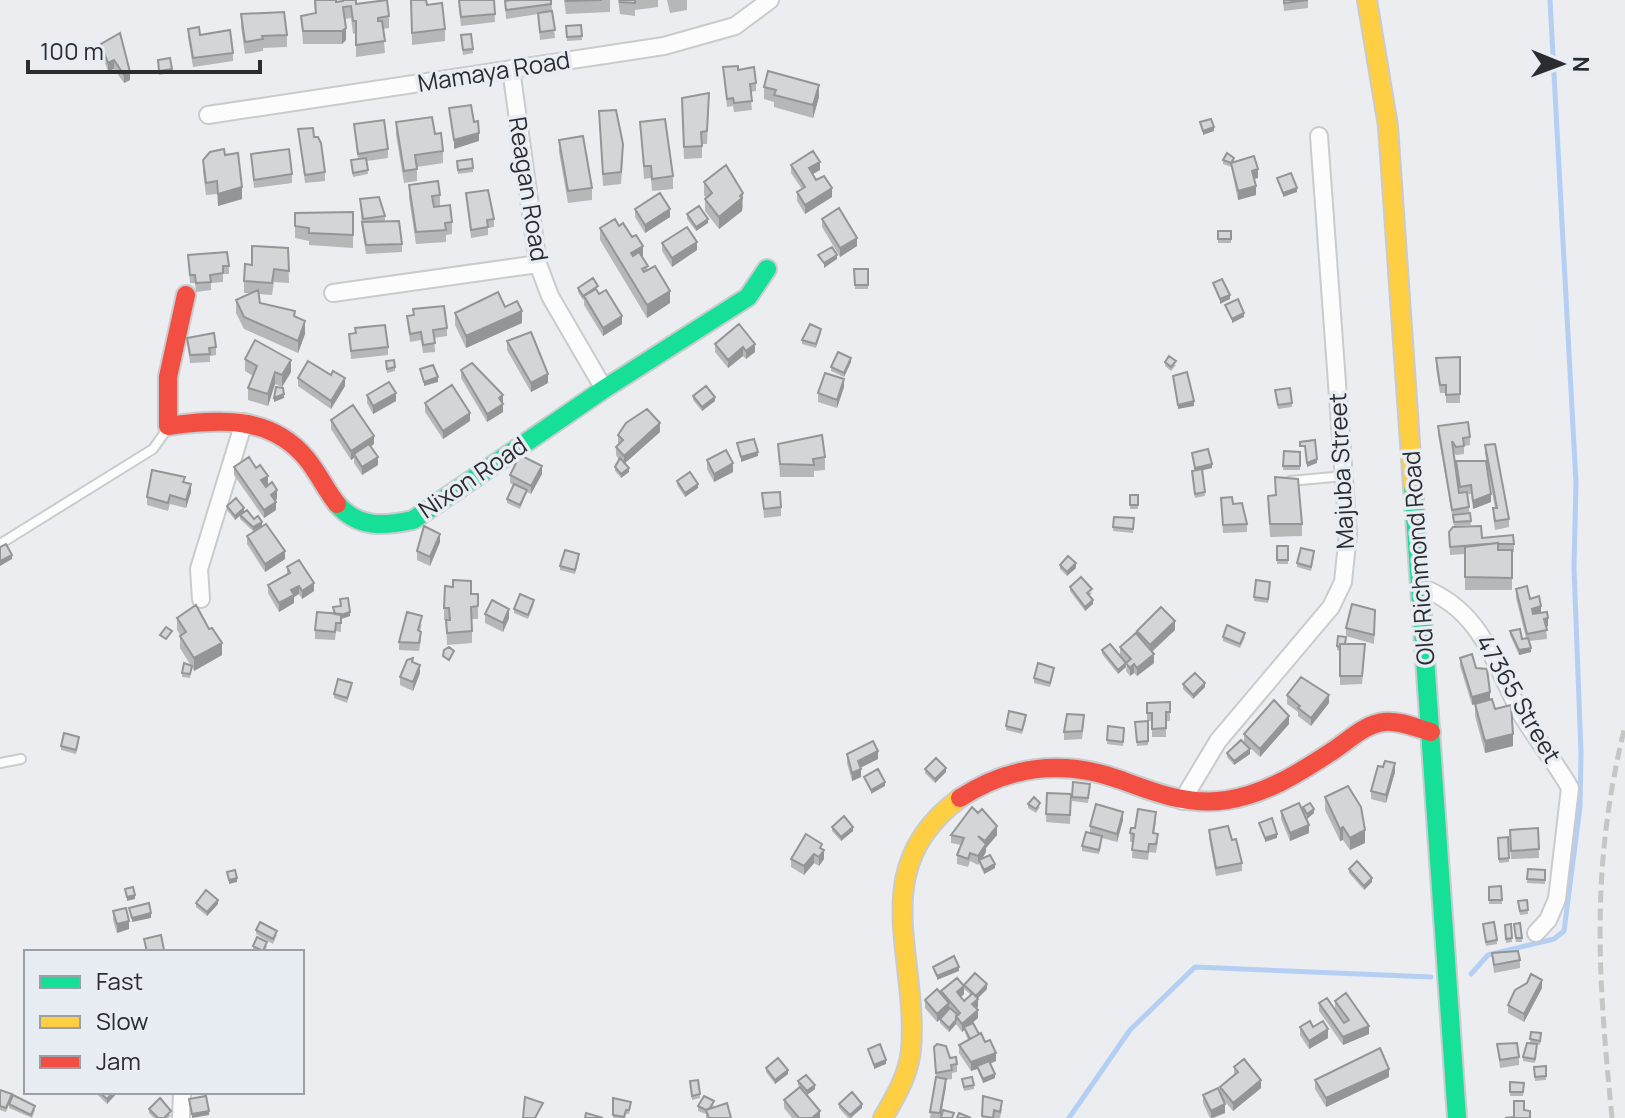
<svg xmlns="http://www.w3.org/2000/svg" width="1625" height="1118" viewBox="0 0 1625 1118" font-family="Manrope,sans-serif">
<rect width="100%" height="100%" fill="#ebedf0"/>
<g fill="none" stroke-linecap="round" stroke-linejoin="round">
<!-- stream -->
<path stroke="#b5cef4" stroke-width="5" d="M1471,974L1488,955L1554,939L1564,931L1580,807L1581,753L1574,568L1576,483L1550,0
M1069,1118L1130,1030L1195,967L1431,977"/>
<!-- lane casing -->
<g stroke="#c9cbcd" stroke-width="12">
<path id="lane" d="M1290,481L1344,476
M0,544L153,449L168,428
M0,763L21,759"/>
</g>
<!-- street casing -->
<g stroke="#c9cbcd" stroke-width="20">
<path id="street" d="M511,69L538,264L550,296L604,389
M208,115L664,46L735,26L770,0
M333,293L538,264
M1423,588C1480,610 1493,660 1519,710C1534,737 1555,761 1570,788L1557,899L1548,920L1536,933
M201,599L199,569L244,422
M1182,801L1218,741L1331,607L1343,582L1348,534L1319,136
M181,1118L182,1092"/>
</g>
<!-- fast casing -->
<g stroke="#c9cbcd" stroke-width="22">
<path id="fast" d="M1413,486L1457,1118
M337,504C359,529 384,526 413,520L604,389L748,297L767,269"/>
</g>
<!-- slow casing -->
<g stroke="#c9cbcd" stroke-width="22">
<path id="slow" d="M1367,0L1388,126L1413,486
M883,1118C896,1096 908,1076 911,1050C919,955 864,869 960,798"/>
</g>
<!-- jam casing -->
<g stroke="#c9cbcd" stroke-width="22">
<path id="jam" d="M186,295L168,377V426C219,419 270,415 306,458C318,472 325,489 337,504
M960,798C1011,765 1064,759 1121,780C1156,793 1189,806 1227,800C1266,794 1299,773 1331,752C1347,742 1364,724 1384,722C1399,720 1416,728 1431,732"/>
</g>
<!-- lane -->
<use href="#lane" stroke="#fcfcfd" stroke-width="8"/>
<!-- street -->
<use href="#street" stroke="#fcfcfd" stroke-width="16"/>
<!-- fast -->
<use href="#fast" stroke="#16e098" stroke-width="18"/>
<!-- slow -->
<use href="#slow" stroke="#ffcf43" stroke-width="18"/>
<!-- jam -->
<use href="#jam" stroke="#f24e42" stroke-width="18"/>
<!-- rail -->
<path stroke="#c5c6c6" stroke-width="5" stroke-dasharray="12 6" stroke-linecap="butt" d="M1612,1118C1598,975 1590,868 1625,726"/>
</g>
<!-- wall -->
<path fill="#b5b7b9" d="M314,0L336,2H342V0H356V4L389,16V28L383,29L385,53L356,57V33L353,34L351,18L345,19L346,40L342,44H303L301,16L315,13Z
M411,0L445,29V41L412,45Z
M458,0H494L495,22L461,26Z
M551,0L555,38L540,40L538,14L506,19L505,1Z
M564,0H610V12L566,14Z
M618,0H658V7L635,10V16L620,14Z
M667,0H687V10L670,13Z
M1283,0H1308V8L1284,11Z
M241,14L287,35V47L263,48V51L245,54L241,27Z
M581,25L582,40L567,41L566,26Z
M188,29L233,53V61L193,67L188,37Z
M471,34L473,53L463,55L461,35Z
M101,44L130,80L124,83L114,69L108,71L101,52Z
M158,60L172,69V73L159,75Z
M723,67L738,70L756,83V91L750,92L752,110L734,112L733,106L727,107Z
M764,87L819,97L813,118L774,107V102L764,99Z
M682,98L709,105L707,144H702V158L684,159Z
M599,111L623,156L621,184L603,186Z
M396,122L435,134L443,151V163L417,167V181L404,183L396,135Z
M640,122L673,176V189L652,191L651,178L644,179Z
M354,124L388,149V158L367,161L368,174L353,177L351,160L358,159Z
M298,129L314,137L325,172V181L305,183Z
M559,140L592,188V200L568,203L559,152Z
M251,154L292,174V183L254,188Z
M225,155L242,199L218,206L217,194L206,195L203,172V160Z
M1223,160L1234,162L1258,178L1254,179L1256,195L1238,200L1231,167L1223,164Z
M457,161L473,168V172L458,174Z
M791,165L820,170L813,174L816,180L832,197L805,214L797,201V192L802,189L791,173Z
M704,182L743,205L742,211L719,229L705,211V199L706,198L704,195Z
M409,185L440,195V206L452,222V234L446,235V242L416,244L409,198Z
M466,193L494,219V227L488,228V235L471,238Z
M360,199L385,216V221L402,244V252L366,254L362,230Z
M635,209L670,217L645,233L635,217Z
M353,212V248L309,245V241L295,238V213Z
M687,214L708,223L696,231L687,219Z
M822,219L857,246L840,257L822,227Z
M600,228L643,258L648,270L670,303L647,318L600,240Z
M1218,231H1231V243H1218Z
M662,243L697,250L672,267L662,251Z
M288,248L289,283L274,282L272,295L258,294L260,303L295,317L305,334L298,353L244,329L236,313V300L251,293H244V281L252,265Z
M188,255L229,266V274H223V282L211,283V290L196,292L195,283H190Z
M854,269H868V289H855Z
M578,288L598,290L597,291L622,324L603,336L584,305V299L583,300L578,292Z
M505,307L522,323L466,348L455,325V313Z
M413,309L447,328V336L434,338L435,352L423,353L421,340L410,342L407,316L413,315Z
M739,324L755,352L746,359L743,356L728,368L715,352V344Z
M821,333L816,348L802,344V340Z
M349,334L388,347V355L351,359Z
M187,338L216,347V355L210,356V362L190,363Z
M507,341L548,383L531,392L507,350Z
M1460,357V403H1446V393H1440L1436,367V358Z
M245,359L291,372L282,387L275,384L268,406L248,400V388L253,376L245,371Z
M386,361L395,367V371L387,373Z
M851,362L844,377L831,371V367Z
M1165,362L1176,365L1171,371L1165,366Z
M461,370L503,395V412L487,422L461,378Z
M298,378L345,386L331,409L298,386Z
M844,387L837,408L818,402V393Z
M1275,390L1292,403V407L1278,409Z
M367,395L396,401L373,414L367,403Z
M693,396L715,401L702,411L693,400Z
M425,403L470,421L443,439L425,412Z
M331,420L374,444L371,446L378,465L362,475L354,463V458L351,460L331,429Z
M1438,426L1470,437V445L1464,446V454L1456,455L1453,451L1459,493H1460L1456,461L1491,502L1473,509L1471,494H1467L1471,525L1454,526L1438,434Z
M660,432L625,463L629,472L621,478L615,471V467L619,460L616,455V447L618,444V435Z
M778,444L825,457V470L814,471V477H780Z
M1485,445L1509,519V527L1495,530L1493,516V508H1495L1485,454Z
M1284,451L1300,452V470H1283Z
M1192,453L1212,468L1202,470L1205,496L1195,498L1192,475V471L1195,470Z
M707,460L733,472L714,482L707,469Z
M234,467L268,485L277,499L275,500L276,510L264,518L234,475Z
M542,474L531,494L527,492L520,509L507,503V499L513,485L510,483V475Z
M1275,477L1302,524V536L1270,537L1268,496L1275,495Z
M677,481L698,488L685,497L677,485Z
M185,482L191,492L186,508L170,504L168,511L147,505V497Z
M762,493L781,507V516L764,518Z
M1130,495H1138V509H1130Z
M1221,498L1233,504L1247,524V532L1223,533Z
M227,506L244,512L254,519L253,531L240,519V516L235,520L227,510Z
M1114,517L1134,518L1133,533L1113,531Z
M1449,532L1514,544V552H1512V590H1465V554L1450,555Z
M247,536L285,559L265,572L247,544Z
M440,542L430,566L417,560V551Z
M1277,546H1288V564H1277Z
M1314,556L1311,571L1297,567V563Z
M579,558L575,574L560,570V566Z
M1060,565L1076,568L1067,576L1060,569Z
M287,567L314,591L302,599L299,594L294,597V603L279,612L268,593V585L287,575Z
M1270,586L1268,603L1254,601V597Z
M1070,587L1092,593L1089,596L1093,604L1085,611L1070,591Z
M1516,589L1530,599L1541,612L1548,626L1546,627L1547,639L1529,641L1531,652L1519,655L1510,635V631L1522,639L1526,638L1516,598Z
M471,594H478V619H472V643L447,645L446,620H449H444V608Z
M534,604L528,619L514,613V609Z
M333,607L350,616L341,619V632L336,631L335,640L315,639V630L334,614Z
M1375,610L1374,644L1346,636V628Z
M485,614L509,618L503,632L485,623Z
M177,618L222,655L194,671L192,667L190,678L182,677V673L191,666L180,648V635L177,630Z
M422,624L420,631L421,640L419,651L399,650V642Z
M1175,630L1152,652L1154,663L1137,676L1134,673L1130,676L1126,671L1127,663L1120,655V647L1137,635V631Z
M1223,637H1245L1240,648L1223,641Z
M1346,644L1365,652L1362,684L1340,685V651L1337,650V646Z
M1102,650L1126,667L1118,674L1102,654Z
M1460,658L1476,668L1490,700L1513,746L1485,753L1475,716V704L1472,705L1460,666Z
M413,662L420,673L413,691L400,685V677Z
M1054,672L1050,687L1034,683V678Z
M1183,684L1205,687L1193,699L1183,689Z
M352,687L347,703L334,698V694Z
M1287,695L1329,703L1311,726L1298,716V712L1287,704Z
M1170,702V721H1166V737H1152V721H1148V745L1137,746L1135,722L1147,721V703Z
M1026,720L1022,734L1006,730V726Z
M1084,724L1082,739L1064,740V732Z
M1289,724L1260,757L1244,742V734Z
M1108,726L1124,728L1123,746L1107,744Z
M79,741L76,754L61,750V746Z
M1227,753L1250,754L1234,765L1227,757Z
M847,754L878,759L861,767V777L852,781L847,763Z
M925,769L946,772L935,783L925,773Z
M1395,772L1386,803L1371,799V791Z
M1073,782L1090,784L1088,803L1072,801Z
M1047,793L1071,794L1070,824L1046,822Z
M1325,797L1365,843L1350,850L1343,840L1340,841L1325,810Z
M1028,804L1040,807L1036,813L1028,808Z
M1303,807L1314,813L1307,819L1303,812L1309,833L1290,841L1281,819V811H1303Z
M1123,820L1117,842L1102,838L1099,854L1082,851V846L1090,833V826Z
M1156,821L1154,834L1158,842L1156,853L1149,852L1148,860L1132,858L1133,842H1130V833L1135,828Z
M832,827L853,831L841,841L832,831Z
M1538,828L1539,858L1511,859L1510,830Z
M1209,830L1242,863V871L1216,876L1209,838Z
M951,835H997L986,848V852L982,859L995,868L984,874L979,863L978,865L970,861L968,867L957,864V855L961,845L951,843Z
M1508,837L1509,862L1499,863L1498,838Z
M822,849L824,859L819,866L814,863L804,875L791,867V859Z
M1349,869L1372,882L1364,890L1349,873Z
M1528,869L1545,870V884L1527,883Z
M1501,886L1502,904H1489V887Z
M1527,900L1528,914L1520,915L1518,905Z
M196,903L218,904L207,916L196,907Z
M113,911L129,929L117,933L113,920Z
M1520,923L1522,942H1516L1514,924Z
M1483,924L1497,940V944L1486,946Z
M1511,924L1512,942L1506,943L1505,925Z
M256,930L277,935L273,944L256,934Z
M253,946H267L265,952H256L253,951Z
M1492,953L1520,960V968L1494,973Z
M1527,983L1542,988L1524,1022L1508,1013V1005Z
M964,985L987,989L978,998V1007L976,1009L978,1018L972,1023L996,1061L990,1064L995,1078L983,1083L977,1069L971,1071L959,1053V1045L968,1040L964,1030L962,1032L956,1024L949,1032L940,1023V1020L937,1022L925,1008V1000L941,994V991L964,994L961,997L964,1001L971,995L964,989Z
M1335,1001L1369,1034L1343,1045L1319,1011V1003L1345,1022L1335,1009Z
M1300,1027H1313L1328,1038L1309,1049L1300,1035Z
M1531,1032L1541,1037L1540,1045L1537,1044L1535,1063L1523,1061V1057L1530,1043Z
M1497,1044L1519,1057V1065L1500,1068Z
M934,1047L957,1064V1072L952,1073V1079L946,1080L941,1118H930L936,1077Z
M1234,1067L1261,1088L1233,1111L1222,1098L1225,1113L1214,1118H1210L1203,1103V1095L1220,1093V1087L1234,1075Z
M1534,1067L1546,1076V1080L1535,1081Z
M766,1068L788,1074L775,1084L766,1072Z
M1389,1077L1326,1107L1315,1089V1080Z
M962,1079L974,1085V1089L964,1091Z
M690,1081L700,1094V1098L692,1100Z
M798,1081L815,1089L807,1095L820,1118H792L784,1108V1100L800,1087L798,1085Z
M1510,1082L1524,1083L1523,1096H1510Z
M0,1090L11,1099L35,1110L32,1118L9,1108V1105L6,1112L0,1110Z
M95,1092H117V1093L107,1104Z
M983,1096L1002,1109L1000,1118H982Z
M613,1098L631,1106L629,1114H626L625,1118H613Z
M839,1104L862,1108L851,1118H848L839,1108Z
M714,1105L713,1107L731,1118H706V1114L698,1111V1106Z
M149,1109L171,1115L168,1118H154L149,1113Z"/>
<!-- shaded-wall -->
<path fill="#949596" d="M346,28V40L342,44V31Z
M114,60V69L108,71V63Z
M130,72V80L124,83V75Z
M819,85V97L813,118V105Z
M1214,127V131L1203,135V131Z
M479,133V141L454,149V140Z
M820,162V170L809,176V168Z
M1258,169V178L1252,179V171Z
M1256,186V195L1238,200V191Z
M242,187V199L218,206V194Z
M832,188V197L805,214V205Z
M1297,188V192L1283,197V193Z
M743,193L742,211L719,229V217Z
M670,209V217L645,233V225Z
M708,219V223L696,231V227Z
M857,238V246L840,257V248Z
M697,242V250L672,267V258Z
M643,246V258L631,265V253Z
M837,255V259L824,268V263Z
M670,291V303L647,318V305Z
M1230,295V299L1220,304V299Z
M522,311V323L466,348V336Z
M1244,313V317L1232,323V319Z
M622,316V324L603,336V328Z
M305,321V334L298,353V341Z
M755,344V352L746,359V351Z
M743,347V356L728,368V360Z
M851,358V362L844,377V373Z
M291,360V372L282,387V375Z
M275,372V384L268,406V394Z
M548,374V383L531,392V383Z
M438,377V382L424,386V382Z
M345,378V386L331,409V401Z
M844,379V387L837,408V400Z
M396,393V401L373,414V406Z
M284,394V398L274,402V398Z
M503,395V412L487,422V414L499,398Z
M715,397V401L702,411V407Z
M1194,401V406L1178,409V405Z
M470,413V421L443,439V431Z
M660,423V432L624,464V456Z
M374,436V444L355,457L354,454V458L351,460V451Z
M758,452V456L741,462V457Z
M378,457V465L362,475V467Z
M1317,459V463L1307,467V463Z
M733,463V472L714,482V474Z
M1212,464V468L1195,472V468Z
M542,466V474L531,494V486Z
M629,468V472L621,478V474Z
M268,476V485L261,489V480Z
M191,484V492L186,508V500Z
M698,484V488L685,497V493Z
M277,490V499L271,503V495Z
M1491,494V502L1473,509V501Z
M276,502V510L264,518V510Z
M244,508V512L235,520V516Z
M262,522V526L253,531V527Z
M440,534V542L430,566V557Z
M285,551V559L265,572V564Z
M12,555V559L0,566V561Z
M1076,563V568L1067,576V572Z
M314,583V591L302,599V591Z
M299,586V594L294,597V603L279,612V603L291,590Z
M1093,600V604L1085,611V607Z
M1541,606V615L1532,617V609Z
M509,609V618L503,632V623Z
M350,612V616L335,621V617Z
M1548,618V626L1544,627V619Z
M1175,621V630L1150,653V645Z
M222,643V655L194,671V658Z
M1531,648V652L1519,655V650Z
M1154,654V663L1137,676V668Z
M1126,663V667L1118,674V670Z
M1134,664V673L1130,676V668Z
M420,665V673L413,691V682Z
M1205,683V687L1193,699V695Z
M1490,692V700L1472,705V697Z
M1329,695V703L1311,726V718Z
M1289,716V724L1260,757V749Z
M1513,734V746L1485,753V741Z
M1250,749V754L1234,765V761Z
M878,751V759L858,769V761Z
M1395,763V772L1386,803V795Z
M946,768V772L935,783V779Z
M861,769V777L852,781V773Z
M885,782V786L871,794V790Z
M1314,809V813L1307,819V814Z
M1123,812V820L1117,842V834Z
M1309,825V833L1290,841V833Z
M997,826V835L986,848V852L980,862L979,860L978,865V856L985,841Z
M853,827V831L841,841V837Z
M1343,827V840L1340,841V829Z
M1365,830V843L1350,850V838Z
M1277,834V838L1265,842V838Z
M824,850V859L819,866V857Z
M814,854V863L804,875V866Z
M995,864V868L984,874V870Z
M237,878V882L229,884V880Z
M1372,878V882L1364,890V886Z
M135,895V899L127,901V897Z
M218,900V904L207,916V912Z
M151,913V918L132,922V918Z
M129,921V929L117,933V924Z
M959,967V971L937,980V976Z
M1542,980V988L1524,1022V1014Z
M987,984V989L976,1000V996Z
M964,986V994L957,1001V992Z
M978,999V1007L972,1012V1004Z
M949,1003V1011L937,1022V1014Z
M978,1010V1018L965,1029L964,1027V1030L962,1032V1024Z
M956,1020V1024L949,1032V1028Z
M1369,1026V1034L1343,1045V1037Z
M1328,1029V1038L1309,1049V1041Z
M996,1053V1061L978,1068L977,1066V1069L971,1071V1062Z
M886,1060V1064L874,1069V1065Z
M1389,1069V1077L1326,1107V1098Z
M788,1070V1074L775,1084V1080Z
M995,1074V1078L983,1083V1079Z
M946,1079V1087L940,1118V1113Z
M1261,1080V1088L1233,1111V1103Z
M815,1085V1089L807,1095V1091Z
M114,1092L117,1093L107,1104V1099Z
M862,1104V1108L850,1118V1115Z
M1225,1104V1113L1211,1118V1111Z
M209,1111V1115L192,1118V1114Z
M820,1111V1118H812Z"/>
<!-- building -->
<path fill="#d3d5d7" stroke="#949596" stroke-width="2" d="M315,0H336V2L343,1V0H356V4L387,0L389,16L378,18V21H382L385,41L356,45V21H353L351,6L343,7L346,28L342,31H303L301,16L316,13Z
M411,0H426L427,5L442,3L445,29L412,33Z
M459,0H494L495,14L461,17Z
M512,0H551V4L506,10L505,1Z
M566,0H602L566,1Z
M620,0H635V3L620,2Z
M1284,0H1308L1284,3Z
M552,11L555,30L540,32L538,13Z
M284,12L287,35L262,36L263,39L245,42L241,14Z
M581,25L582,36L567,37L566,26Z
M199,27L200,35L230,30L233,53L193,58L188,29Z
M120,33L130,72L124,75L114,60L108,63L101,44Z
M471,34L473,49L463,50L461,35Z
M170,58L172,69L159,71L158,60Z
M738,66V70L754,67L756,83L750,84L752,101L734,103L733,98L727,99L723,67Z
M768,71L819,85L813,105L774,95L776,90L764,87Z
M709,93L707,131L701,132L702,146L684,147L682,98Z
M471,105L474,122L478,121L479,133L454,140L449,108Z
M616,110L623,144L621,172L603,174L599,111Z
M432,117L435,134L441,133L443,151L415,155L417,169L404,171L396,122Z
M665,119L673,176L652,179L651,166H644L640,122Z
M1211,119L1214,127L1203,131L1200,122Z
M384,120L388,149L358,154L354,124Z
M313,128L314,137H318L321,143L325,172L305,175L298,129Z
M583,136L592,188L568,191L559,140Z
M224,149L225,155L238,153L242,187L218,194L217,181L206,183L203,160L210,152Z
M289,149L292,174L254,180L251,154Z
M813,151L820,162L809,168L816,180L824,176L832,188L805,205L797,192L805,187L791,165Z
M1227,153L1234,158L1231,163L1223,160Z
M1254,156L1258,169L1252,171L1256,186L1238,191L1231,163Z
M366,158L368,170L353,173L351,160Z
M472,159L473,168L458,170L457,161Z
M726,165L743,193L740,196L742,198L719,217L705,199L712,193L704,182Z
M1291,173L1297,188L1283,193L1277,178Z
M438,181L440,195L432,196L434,207L450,205L452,222L445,223L446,230L416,232L409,185Z
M488,190L494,219L487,220L488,227L471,230L466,193Z
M660,193L670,209L645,225L635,209Z
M379,197L385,216L363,219L360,199Z
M699,206L708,219L696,227L687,214Z
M839,208L857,238L840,248L822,219Z
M353,212V235L309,233V228L295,226V213Z
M615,219L619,226L623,223L632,237L636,235L643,246L631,253L633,256L639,252L648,266L642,269L644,272L655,266L670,291L647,305L600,228Z
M399,221L402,244L366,245L362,222Z
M687,227L697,242L672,258L662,243Z
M1218,231H1231V239H1218Z
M252,246L288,248L289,271L274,269L272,283L244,281L245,264L252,265Z
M832,247L837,255L824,263L818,255Z
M227,252L229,266H223V273L210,275L211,282L196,283L195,275H190L188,255Z
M854,269H868V285H855Z
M593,278L598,286L583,296L578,288Z
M1222,279L1230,295L1220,299L1213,283Z
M596,289L599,294L606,290L622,316L603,328L584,296Z
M258,290L260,303L295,311L294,316L305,321L298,341L244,317L236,300Z
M498,292L505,307L517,301L522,311L466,336L455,313Z
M1238,299L1244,313L1232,319L1225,305Z
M444,306L447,328L433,330L435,343L423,345L421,332L410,334L407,316L414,315L413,309Z
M739,324L755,344L746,351L743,347L728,360L715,344Z
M810,324L821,329L816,344L802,340Z
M385,325L388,347L351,351L349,334L356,333L355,328Z
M531,332L548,374L531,383L507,341Z
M214,333L216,347L209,348L210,354L190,355L187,338Z
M255,340L291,360L282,375L275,372L268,394L248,388L257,366L245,359Z
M838,352L851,358L844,373L831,367Z
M1169,356L1176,361L1171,367L1165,362Z
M1460,357V394L1446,395V385H1440L1436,358Z
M394,360L395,367L387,369L386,361Z
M308,361L331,375L333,371L345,378L331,401L298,378Z
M472,363L503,395L499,398L503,404L487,414L461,370Z
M433,365L438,377L424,382L420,369Z
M1187,372L1194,401L1178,405L1173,376Z
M825,373L844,379L837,400L818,393Z
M389,382L396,393L373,406L367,395Z
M452,385L470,413L443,431L425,403Z
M706,386L715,397L702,407L693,396Z
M276,387L283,388L284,394L274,398Z
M1290,388L1292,403L1278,405L1275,390Z
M353,405L374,436L351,451L331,420Z
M647,409L660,423L624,456L616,447L623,440L618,435L626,423Z
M1468,422L1470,437L1463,438L1464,446L1456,447L1452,441L1459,493L1467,492L1469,507L1452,510L1438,426Z
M822,435L825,457L813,459L814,465L780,464L778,444Z
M754,439L758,452L741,457L737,443Z
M1315,440L1317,459L1307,463L1305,446H1300V442Z
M369,444L378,457L362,467L354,454Z
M1495,444L1509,519L1495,521L1493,508H1497L1485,445Z
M1208,449L1212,464L1195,468L1192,453Z
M726,450L733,463L714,474L707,460Z
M1284,451L1300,452V466H1283Z
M520,455L542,466L531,486L510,475Z
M249,457L256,468L260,465L268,476L261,480L266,487L272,482L277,490L271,495L276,502L264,510L234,467Z
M620,458L629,468L621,474L615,467Z
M1456,461H1486L1491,494L1473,501L1471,485L1460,487Z
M1202,469L1205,492L1195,494L1192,471Z
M152,470L185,477L183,482L191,484L186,500L170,495L168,503L147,497Z
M690,472L698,484L685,493L677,481Z
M1275,477L1298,479L1302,524H1270L1268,496L1276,495Z
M514,484L527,490L520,505L507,499Z
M780,492L781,507L764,509L762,493Z
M1130,495H1138V505H1130Z
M1232,497L1233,504L1242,503L1247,524L1223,525L1221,498Z
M236,498L244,508L235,516L227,506Z
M247,510L254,519L258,516L262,522L253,527L240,515Z
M1470,513L1471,521L1454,522L1453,515Z
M1114,517L1134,518L1133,529L1113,527Z
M266,524L285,551L265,564L247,536Z
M424,526L440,534L430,557L417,551Z
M1481,526L1482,538L1513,535L1514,544H1498V543L1450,547L1449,532L1453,527Z
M1498,543V550H1512V578L1465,577V547Z
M6,544L12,555L0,561V547Z
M1277,546H1288V560H1277Z
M1301,548L1314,551L1311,567L1297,563Z
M565,550L579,554L575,570L560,566Z
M1068,556L1076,563L1067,572L1060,565Z
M299,560L314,583L302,591L299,586L291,590L294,595L279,603L268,585L290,573L287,567Z
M1081,577L1092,589L1087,593L1093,600L1085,607L1070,587Z
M453,580L471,581V594H478V606L471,607L472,631L447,633L446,620H450L449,608H444L445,586L453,587Z
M1256,580L1270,582L1268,599L1254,597Z
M1527,586L1530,599L1539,596L1541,606L1532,609L1533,614L1547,612L1548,618L1544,619L1547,630L1527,634L1516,589Z
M520,594L534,600L528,615L514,609Z
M348,598L350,612L341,615L335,614L333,607L341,606L340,599Z
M492,600L509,609L503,623L485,614Z
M1352,604L1375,610L1374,635L1346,628Z
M196,605L209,629L212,628L222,643L194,658L180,636L186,632L177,618Z
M1161,607L1175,621L1150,645L1137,631Z
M317,612L341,614V623H336L335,632L315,630Z
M407,612L422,616L418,630L421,632L419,643L399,642Z
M1227,625L1245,633L1240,644L1223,637Z
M166,627L172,631L166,639L160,635Z
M1520,629L1522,639L1528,638L1531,648L1519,650L1510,631Z
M1136,633L1154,654L1137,668L1134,664L1130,668L1126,663L1131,659L1120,647Z
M1338,636L1346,637L1345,644H1340V647L1337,646Z
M1110,644L1126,663L1118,670L1102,650Z
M1340,644H1365L1362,676H1340Z
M449,647L454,651L449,660L443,656L444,650Z
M1472,654L1476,668L1487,669L1490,692L1472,697L1460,658Z
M413,658L412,662L420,665L413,682L400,677L407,660Z
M184,663L192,666L190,674L182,673Z
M1038,663L1054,668L1050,683L1034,678Z
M1195,673L1205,683L1193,695L1183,684Z
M1301,677L1329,695L1311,718L1298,708L1300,706L1287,695Z
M338,679L352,683L347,698L334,694Z
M1492,699L1495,709L1511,705L1513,734L1485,741L1475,704Z
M1274,700L1289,716L1260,749L1244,734Z
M1170,702V712H1166V728L1152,729V713H1147V703Z
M1009,711L1026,715L1022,730L1006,726Z
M1067,714L1084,715L1082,731L1064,732Z
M1148,721V741L1137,742L1135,722Z
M1108,726L1124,728L1123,742L1107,740Z
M64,733L79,737L76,750L61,746Z
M1241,740L1250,749L1234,761L1227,753Z
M873,741L878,751L858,761L861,769L852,773L847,754Z
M936,758L946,768L935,779L925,769Z
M1385,761L1395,763L1386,795L1371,791L1378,766L1383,767Z
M878,769L885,782L871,790L864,777Z
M1073,782L1090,784L1088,798L1072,797Z
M1348,786L1361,807L1365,830L1350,838L1343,827L1340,829L1325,797Z
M1047,793L1071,794L1070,815L1046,814Z
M1034,797L1040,803L1036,809L1028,804Z
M1299,803L1309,825L1290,833L1281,811Z
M1310,803L1314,809L1307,814L1303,807Z
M1096,804L1123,812L1117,834L1090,826Z
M972,807L978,813L982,809L997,826L985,841L978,836L986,844L978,856L970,853L968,859L957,855L964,838L951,835Z
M1138,809L1156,812L1153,833L1158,834L1156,844H1149L1148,852L1132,850L1134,834L1130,833L1131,828H1135Z
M844,816L853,827L841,837L832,827Z
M1272,818L1277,834L1265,838L1259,823Z
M1228,826L1232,840L1236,839L1242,863L1216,868L1209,830Z
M1538,828L1539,849L1511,851L1510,830Z
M1086,832L1102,836L1099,850L1082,846Z
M806,834L822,844L820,848L824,850L819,857L814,854L804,866L791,859Z
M1508,837L1509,858L1499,859L1498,838Z
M990,855L995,864L984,870L979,860Z
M1357,861L1372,878L1364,886L1349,869Z
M1528,869L1545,870V880L1527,879Z
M235,870L237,878L229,880L227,872Z
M1501,886L1502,900H1489V887Z
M133,887L135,895L127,897L125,889Z
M206,890L218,900L207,912L196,903Z
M1527,900L1528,910L1520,911L1518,901Z
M149,903L151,913L132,918L129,908Z
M126,908L129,921L117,924L113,911Z
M260,922L277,931L273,939L256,930Z
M1494,922L1497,940L1486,942L1483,924Z
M1520,923L1522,938H1516L1514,924Z
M1511,924L1512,938L1506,939L1505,925Z
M161,935L164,950L147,952L144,939Z
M257,937L267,942L263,951L253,946Z
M1518,951L1520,960L1494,965L1492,953Z
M954,956L959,967L937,976L933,967Z
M975,973L987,984L976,996L964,985Z
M1531,974L1542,980L1524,1014L1508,1005L1515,990L1527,983Z
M957,978L964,986L957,992L964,1001L973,993L978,999L972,1004L978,1010L962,1024L956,1016L960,1013L941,991Z
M937,989L949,1003L937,1014L925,1000Z
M1346,993L1369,1026L1343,1037L1319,1003L1327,998L1344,1023L1349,1020L1335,1001Z
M950,1008L958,1015L956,1016V1020L949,1028L940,1019Z
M1310,1021L1313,1027L1323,1021L1328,1029L1309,1041L1300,1027Z
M973,1023L979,1034L970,1039L964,1027Z
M1531,1032L1541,1033L1540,1041L1530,1039Z
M981,1033L985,1042L990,1040L996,1053L971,1062L959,1045Z
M1517,1043L1519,1057L1500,1060L1497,1044Z
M1527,1043L1537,1044L1535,1059L1523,1057Z
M880,1044L886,1060L874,1065L868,1049Z
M937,1044L946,1046L950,1058L956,1057L957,1064L951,1065L952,1070L936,1073L934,1047Z
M1380,1048L1389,1069L1326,1098L1315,1080Z
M778,1058L788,1070L775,1080L766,1068Z
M1244,1059L1261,1080L1233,1103L1220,1087L1238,1072L1234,1067Z
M989,1061L995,1074L983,1079L977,1066Z
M1546,1066V1076L1535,1077L1534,1067Z
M806,1075L815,1085L807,1091L798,1081Z
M936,1077L946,1079L940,1113L930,1112Z
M972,1077L974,1085L964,1087L962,1079Z
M698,1080L700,1094L692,1096L690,1081Z
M1510,1082L1524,1083L1523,1092H1510Z
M800,1087L820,1111L812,1118H799L784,1100Z
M1218,1088L1225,1104L1211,1111L1203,1095Z
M0,1090L12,1094L6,1108L0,1106Z
M99,1092H114L107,1099Z
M852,1092L862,1104L850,1115L839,1104Z
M13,1095L35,1106L31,1115L9,1104Z
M206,1096L209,1111L192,1114L189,1099Z
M704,1096L714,1101L710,1108L706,1110L698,1106Z
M983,1096L1002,1101L1000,1112L994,1110L993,1118L982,1116Z
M525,1097L543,1103L535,1118H523Z
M160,1098L171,1111L164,1118H158L149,1109Z
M613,1098L631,1102L629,1110H626L624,1117L613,1115Z
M1514,1101H1524V1110L1530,1111V1118H1505L1514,1117Z
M727,1103L731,1118H709L706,1110Z
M943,1110L954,1113L952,1118H941Z
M586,1113L603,1118H585Z
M959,1113L971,1118H957Z"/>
<g text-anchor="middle" stroke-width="7" stroke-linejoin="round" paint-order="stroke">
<!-- street labels -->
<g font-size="24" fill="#2a2c2f" stroke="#e8ecf3">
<text transform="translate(494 72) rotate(-9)" y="8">Mamaya Road</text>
<text transform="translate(528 189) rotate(81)" y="8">Reagan Road</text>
<text transform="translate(1342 471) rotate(-93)" y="8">Majuba Street</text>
<text transform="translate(473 478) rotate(-34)" y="8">Nixon Road</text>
<text transform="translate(1419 558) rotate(-94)" y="8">Old Richmond Road</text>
<text transform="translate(1518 699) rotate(60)" y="8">47365 Street</text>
</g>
</g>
<!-- legend -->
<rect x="24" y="950" width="280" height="144" fill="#e8ecf3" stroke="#9c9fa5" stroke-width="2"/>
<rect x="40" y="976" width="40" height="12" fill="#16e098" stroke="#9c9fa5" stroke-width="2"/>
<text x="96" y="990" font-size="24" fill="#2a2c2f">Fast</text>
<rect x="40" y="1016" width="40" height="12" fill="#ffcf43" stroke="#9c9fa5" stroke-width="2"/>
<text x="96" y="1030" font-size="24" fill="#2a2c2f">Slow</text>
<rect x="40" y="1056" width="40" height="12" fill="#f24e42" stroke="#9c9fa5" stroke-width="2"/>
<text x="96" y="1070" font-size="24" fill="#2a2c2f">Jam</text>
<!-- north arrow -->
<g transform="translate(1561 64) rotate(91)" stroke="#e8ecf3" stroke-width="6" paint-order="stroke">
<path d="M0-6L14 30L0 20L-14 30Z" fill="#2a2c2f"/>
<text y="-12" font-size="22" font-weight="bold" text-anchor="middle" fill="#2a2c2f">N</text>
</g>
<!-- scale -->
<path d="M28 60v12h232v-12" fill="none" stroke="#2a2c2f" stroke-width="4"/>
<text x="40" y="60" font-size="24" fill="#2a2c2f" stroke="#e8ecf3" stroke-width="6" paint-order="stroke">100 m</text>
</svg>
